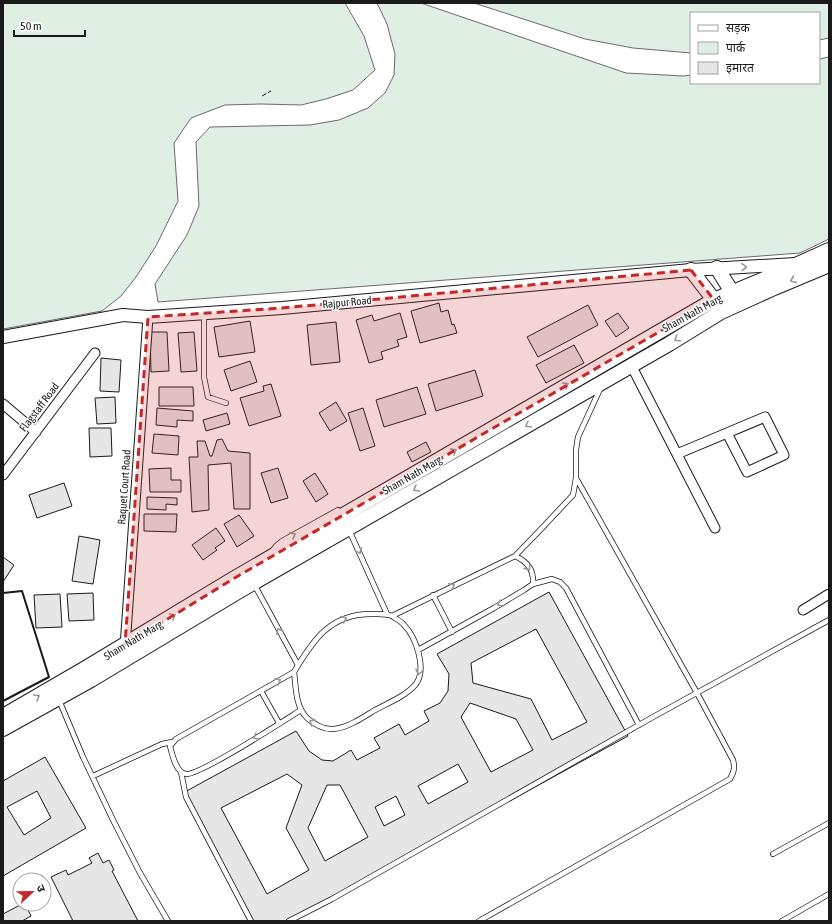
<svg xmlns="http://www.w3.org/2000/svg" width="832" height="924" viewBox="0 0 832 924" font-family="'Asap Condensed','Noto Sans Devanagari',sans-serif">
<rect width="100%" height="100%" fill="#fff"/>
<!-- green -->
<path fill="#e0efe3" stroke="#6a6a6a" d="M3,3H345L364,36L375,70L353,90L326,99L301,105L261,104L225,105L191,118L174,143L178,201L156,246L136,277L121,296L102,311L3,329Z
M377,3H421L626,73L684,76L691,75V83H819V59L829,57V239L800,253L158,302L155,284L187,235L199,206L196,142L210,127L310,125L339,120L368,108L385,93L394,75L395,54L387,24Z
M474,3H829V38L819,40V13H691V53L633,48L585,39Z"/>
<!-- building -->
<path fill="#e6e6e6" stroke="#1a1a1a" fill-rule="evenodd" d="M439,303L441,312L448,310L452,325L454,324L457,333L420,343L411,311Z
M588,305L598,325L538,357L527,337Z
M400,313L407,337L397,340L399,346L381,352L383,359L369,363L356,320L372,315L374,321Z
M618,313L629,328L616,337L605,321Z
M250,321L255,352L219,357L214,327Z
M336,322L340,362L311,365L307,325Z
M150,332H167L169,371L151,372Z
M194,332L197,371L181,372L178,333Z
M574,345L584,363L546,383L536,365Z
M101,358L121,360L119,392L100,391Z
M250,361L257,382L231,391L224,370Z
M475,370L483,396L436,411L428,384Z
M271,384L281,416L249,426L240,398L264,391L263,386Z
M159,387H193L194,406H159Z
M417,387L426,414L384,427L376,400Z
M115,397L116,423L97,424L95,398Z
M336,402L347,421L330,431L319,413Z
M157,408L193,411V421L177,420V427L156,425Z
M363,408L375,446L360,451L348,413Z
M227,413L230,424L206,431L203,420Z
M89,428H111L112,456L90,457Z
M154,434L179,436L178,455L152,453Z
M222,439L228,451L250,453V509H234L231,463L208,465L209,510L192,512L189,457H198L197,441H205L210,456H212L217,440Z
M426,442L431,452L412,462L407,452Z
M171,468V480H181V492H150L149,469Z
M278,468L288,498L271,503L261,473Z
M315,473L328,494L316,502L303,481Z
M64,483L72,506L37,518L29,495Z
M147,497L177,498V505L166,504V510L147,509Z
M144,514H177L176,532L144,531Z
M239,515L254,536L237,547L224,524Z
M216,528L225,541L215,548L217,550L203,560L192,545Z
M79,536L100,540L93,584L72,581Z
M3,557L14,565L3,582Z
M549,592L628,736L290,921H253L183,793L296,731L309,751L322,760L333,761L351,750L357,760L380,748L374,738L399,724L405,735L429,721L424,711L440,703L448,691L449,674L437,654ZM536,629L587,722L552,740L531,699L473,683L471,663ZM470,703L516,719L533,750L491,772L461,717ZM458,764L468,782L428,804L418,786ZM287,774L302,785L286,828L309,870L267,894L221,808ZM327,785H340L368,837L325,861L308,828ZM396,796L405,815L384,826L375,807Z
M93,593L94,620L69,621L67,594Z
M60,594L62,627L36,628L34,595Z
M45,757L86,828L3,876V781ZM37,791L51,818L24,835L7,807Z
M98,853L103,863L109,860L114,870L112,871L138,921H73L51,877L66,870L68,875L92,863L89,858Z
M22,904H25L31,916L22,921H3V914Z"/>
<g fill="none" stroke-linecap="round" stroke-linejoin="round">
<!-- lane casing -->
<g stroke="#1a1a1a" stroke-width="6">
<path id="lane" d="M204,315V377L208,397L226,403
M349,530L387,614
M273,550L276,546L282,541L338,510
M515,556C528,562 534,570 533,584
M254,584L298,665
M433,595L452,632
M392,616C396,619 401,621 404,625C416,637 427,669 416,684C406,696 388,703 375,710C362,718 349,727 334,729C324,730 314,724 307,718C295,706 296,686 294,672C313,640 330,614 371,614C378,614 385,613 392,616L515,556L543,527L573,495L576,478V450L578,437L601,387
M418,650L494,608L524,590L533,584L552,579L560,582L566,588L639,725
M294,672L176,739L170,746C172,754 176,773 186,774C199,776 285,720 301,710
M261,691L279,723
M59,700L83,757L114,822L140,873L168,921
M181,772L186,797L251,921
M93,776L162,744L172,742
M773,854L829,823
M289,921L332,899L653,717L829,620
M479,921L730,779C734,772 735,768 733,760L697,693L576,478
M782,921L829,894"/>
</g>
<!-- street casing -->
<g stroke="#1a1a1a" stroke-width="11">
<path id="street" d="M631,365L715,528
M3,404L36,432
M677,454L765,417L784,455L747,472L727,433
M3,475L95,353
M803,610L829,594
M125,647L148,317"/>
</g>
<!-- secondary casing -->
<g stroke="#1a1a1a" stroke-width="14">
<path id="secondary" d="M3,337L123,315L148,317L282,308L691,270L795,264"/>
</g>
<!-- primary casing -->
<g stroke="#1a1a1a" stroke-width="16">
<path id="primary" d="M717,268L737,300
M691,270L714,300L718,307
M3,716L84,669L233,579L714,300L769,277L829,250
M3,729L91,680L241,590L669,344L721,312L774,288L829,265"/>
</g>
<!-- lane -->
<use href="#lane" stroke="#fff" stroke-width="4.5"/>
<!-- street -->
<use href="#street" stroke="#fff" stroke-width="9"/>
<!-- secondary -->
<use href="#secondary" stroke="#fff" stroke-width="12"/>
<!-- primary -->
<use href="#primary" stroke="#fff" stroke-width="14"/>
<!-- fence -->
<path stroke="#1a1a1a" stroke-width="1" stroke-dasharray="5 2" stroke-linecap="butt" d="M262,96L271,91"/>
<!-- wall -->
<path stroke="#1a1a1a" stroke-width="2" d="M3,593L22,591L49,677L3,701"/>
</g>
<!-- one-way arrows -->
<defs><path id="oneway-chevron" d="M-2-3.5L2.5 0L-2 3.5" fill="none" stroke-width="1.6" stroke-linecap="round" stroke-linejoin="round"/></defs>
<g stroke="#989898">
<use href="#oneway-chevron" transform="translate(744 267) rotate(-3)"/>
<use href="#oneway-chevron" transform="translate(793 280) rotate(157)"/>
<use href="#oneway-chevron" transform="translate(677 339) rotate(149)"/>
<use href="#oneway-chevron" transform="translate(566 385) rotate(-30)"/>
<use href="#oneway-chevron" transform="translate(528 425) rotate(150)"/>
<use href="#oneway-chevron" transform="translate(454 451) rotate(-30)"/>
<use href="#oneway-chevron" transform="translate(416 489) rotate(150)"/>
<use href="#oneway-chevron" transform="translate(293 535) rotate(-29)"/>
<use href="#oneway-chevron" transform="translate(359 551) rotate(66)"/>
<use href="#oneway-chevron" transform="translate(528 568) rotate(55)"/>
<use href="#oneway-chevron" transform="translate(452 586) rotate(-26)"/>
<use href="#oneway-chevron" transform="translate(500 604) rotate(150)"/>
<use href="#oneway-chevron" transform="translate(173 616) rotate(-31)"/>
<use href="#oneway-chevron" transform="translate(344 619) rotate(-22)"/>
<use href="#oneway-chevron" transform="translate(279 631) rotate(-119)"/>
<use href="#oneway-chevron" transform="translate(419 672) rotate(102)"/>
<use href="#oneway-chevron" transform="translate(278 681) rotate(-31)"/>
<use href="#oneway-chevron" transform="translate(37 697) rotate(-30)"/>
<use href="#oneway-chevron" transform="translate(312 722) rotate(-144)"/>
<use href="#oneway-chevron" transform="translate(256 737) rotate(149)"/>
</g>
<!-- marked area -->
<path fill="#c62828" fill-opacity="0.2" stroke="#c62828" stroke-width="3" stroke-dasharray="8 5" stroke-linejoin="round" d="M691,270L714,300L233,579L125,645L148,317L282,308Z"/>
<g text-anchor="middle" stroke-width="3" stroke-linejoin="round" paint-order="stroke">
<!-- street labels -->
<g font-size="11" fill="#1a1a1a" stroke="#fff">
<text transform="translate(347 302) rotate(-5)" y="4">Rajpur Road</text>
<text transform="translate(692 313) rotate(-29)" y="4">Sham Nath Marg</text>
<text transform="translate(39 407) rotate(-53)" y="4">Flagstaff Road</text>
<text transform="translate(412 475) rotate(-30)" y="4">Sham Nath Marg</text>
<text transform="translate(124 487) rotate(-86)" y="4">Raquet Court Road</text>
<text transform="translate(133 640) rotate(-31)" y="4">Sham Nath Marg</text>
</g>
</g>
<!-- border -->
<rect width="832" height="924" fill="none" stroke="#1a1a1a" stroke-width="8"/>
<!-- legend -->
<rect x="690" y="12" width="130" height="72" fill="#ffffff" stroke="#a3a3a3"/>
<rect x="698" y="25" width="20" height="6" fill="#ffffff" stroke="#a3a3a3"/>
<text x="726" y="32" font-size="12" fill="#1a1a1a">सड़क</text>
<rect x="698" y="42" width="20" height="12" fill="#e0efe3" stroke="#a3a3a3"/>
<text x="726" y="52" font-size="12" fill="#1a1a1a">पार्क</text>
<rect x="698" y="62" width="20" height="12" fill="#e6e6e6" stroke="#a3a3a3"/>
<text x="726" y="72" font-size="12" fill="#1a1a1a">इमारत</text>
<!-- north arrow -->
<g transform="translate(32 892) rotate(68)"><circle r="19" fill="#ffffff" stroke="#a3a3a3"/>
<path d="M0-3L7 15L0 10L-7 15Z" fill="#c62828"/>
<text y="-6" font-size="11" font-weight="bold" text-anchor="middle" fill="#1a1a1a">उ</text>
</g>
<!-- scale -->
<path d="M14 30v6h71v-6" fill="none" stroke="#1a1a1a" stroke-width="2"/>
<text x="20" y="30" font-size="12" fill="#1a1a1a" stroke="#ffffff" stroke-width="3" paint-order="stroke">50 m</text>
</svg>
